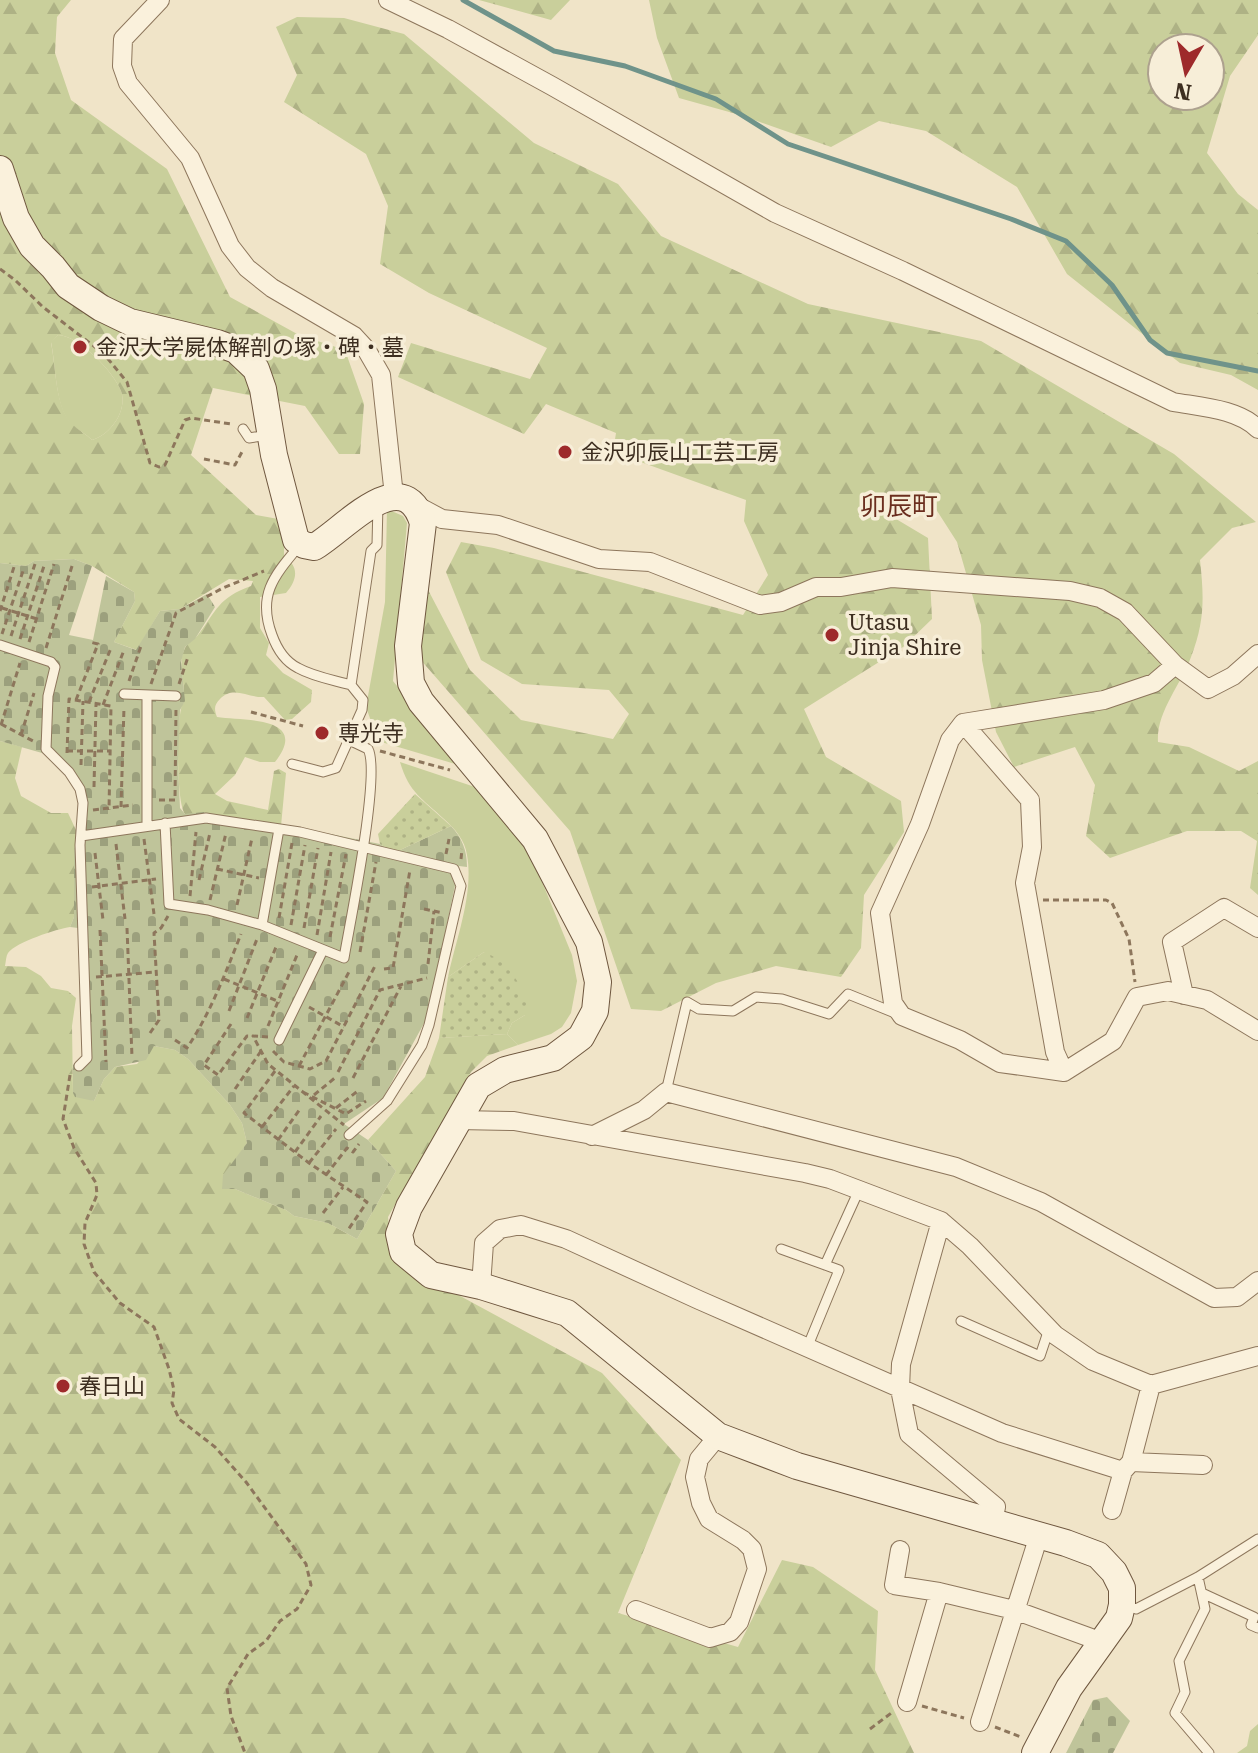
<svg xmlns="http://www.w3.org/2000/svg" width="1258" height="1753" viewBox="0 0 1258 1753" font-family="'Roboto Serif','Noto Sans JP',serif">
<defs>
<pattern id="forest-firs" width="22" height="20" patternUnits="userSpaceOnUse" patternTransform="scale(2)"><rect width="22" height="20" fill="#c9cf9b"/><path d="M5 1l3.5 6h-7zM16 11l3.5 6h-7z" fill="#aeb285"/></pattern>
<pattern id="cemetery-stones" width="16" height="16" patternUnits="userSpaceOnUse" patternTransform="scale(2)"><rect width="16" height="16" fill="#bfc49a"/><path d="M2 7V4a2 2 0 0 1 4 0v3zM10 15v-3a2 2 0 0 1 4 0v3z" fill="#9ca07d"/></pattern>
<pattern id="park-dots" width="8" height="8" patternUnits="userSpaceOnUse" patternTransform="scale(2)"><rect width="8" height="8" fill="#c9cf9b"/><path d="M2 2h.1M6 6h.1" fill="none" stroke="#aeb285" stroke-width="1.8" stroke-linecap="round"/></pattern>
</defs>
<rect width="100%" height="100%" fill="#f0e4c8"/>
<!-- grass -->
<path fill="#c9cf9b" d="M58,335C78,335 114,372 121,391C128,411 110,435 92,440C86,434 78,430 71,424C55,407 56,366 51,342Z
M387,509L403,516L407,523L393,681L462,766L378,741L366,707L385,602Z
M400,762L478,788L527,845L572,955L577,981L571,1013L562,1027L551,1034L518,1045L507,1034L512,1023L525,1015L484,952L448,977C456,939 474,894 467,855C465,840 455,829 444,819C423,799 409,793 400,762Z"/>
<!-- forest -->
<path fill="url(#forest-firs)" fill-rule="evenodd" d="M0,0H71L57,17L55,53L71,100L167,169L230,297L299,335L345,350L364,404L360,454H339L305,406L213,388L191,455L256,515L284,520V556C300,567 297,580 286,593L260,597V628L269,643L266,655L283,673L312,690L311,702L292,719L285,720L264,697C248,698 233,685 220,699C214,705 214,709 217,717C243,721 311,716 275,762H260L245,757L235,775L215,794L227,801L268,810L274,771L279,769L286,773L281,826L185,814C176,802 177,725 181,709C183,700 184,707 184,698C185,682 177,663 185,648C187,643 194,640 198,635C217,610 218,598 251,586L253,581L229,579L180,609L160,611L137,650L114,642L135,601L134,592L92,566L74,559L34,561L26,566L0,563ZM58,335C78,335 114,372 121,391C128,411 110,435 92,440C86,434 78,430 72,424C55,407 56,366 51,343Z
M479,0H570L551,20Z
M649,0H1258V35L1230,76L1207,153L1238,194L1258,210V390L1231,375L1180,363L1150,340L1067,274L1017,187L926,131L879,121L831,147L740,115L679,98L657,38ZM1162,48H1210V96H1162Z
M297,17L344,18L404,34L534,143L618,184L661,236L808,304L981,341L1174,454L1256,522L1232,528L1200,560C1204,597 1205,621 1191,657C1181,685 1156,712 1158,742L1189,747L1239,771L1258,761V895L1250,888L1257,841L1241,831H1187L1110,858L1086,836L1095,785L1075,747L1014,767L996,732L982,660L981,625L957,542L932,503L885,494L876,507L928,538L932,619L903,647L804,709L826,757L901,801L904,832L864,895L861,948L841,977L776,966L716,983L661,1011L631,1009L570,831L412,650L425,584L470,670L521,720L613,739L629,714L609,690L522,684L481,660L446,572L461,542L494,548L743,615L768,575L744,521L746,500L613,452L616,433L546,404L524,434L398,377L411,343L530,379L547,348L429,293L380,264L388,206L366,154L284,102L297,75L276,27Z
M0,741L22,747L15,778L21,796L51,813H68L76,830L74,917L70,927C57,929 16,942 8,953C6,956 6,961 5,966L26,967L41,976L51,988L68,991L76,998L72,1026L73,1093L94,1101L104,1079L115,1067L137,1064L154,1046L175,1050L188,1059L230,1105L242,1123L247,1143L237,1158L235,1189L286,1210L294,1216L328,1223L357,1239L396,1171L368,1140L425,1077L439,1038L507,1034L518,1045L487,1056L471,1072L388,1217L392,1259L602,1373L681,1460L618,1613L738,1647L782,1560L813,1567L878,1611L875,1670L914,1753H0Z
M1258,1724V1753H1237L1247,1746L1250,1731Z"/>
<!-- cemetery -->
<path fill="url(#cemetery-stones)" d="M74,559L92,566L69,635L93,640L106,576L134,592L135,601L114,642L136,650L160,611L180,609L207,594L215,607L195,639L185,647L181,662L185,701L180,710L178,765L180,808L185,814L204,812L211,819L281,824L380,844L388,849L398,851L451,826C462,838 467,850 467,867L459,866L428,1016L383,1098L344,1124L368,1140L396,1171L357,1239L328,1223L294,1216L286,1210L235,1189H222L223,1175L247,1143L242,1123L230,1105L188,1059L175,1050L154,1046L146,1060L115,1067L104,1079L94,1101L75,1097L73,1093V1065L82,1057L80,966L86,929L70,927L74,917V848L85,847C86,809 87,773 53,751L49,755L0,741V563L26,566L34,561Z
M1107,1697L1130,1721L1113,1753H1066L1093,1700Z"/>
<!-- park -->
<path fill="url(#park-dots)" d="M415,794L451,826L398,851L388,849L380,844L378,834Z
M484,952C509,962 518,982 530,1004L525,1015L512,1023L507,1034L439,1038L448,977Z"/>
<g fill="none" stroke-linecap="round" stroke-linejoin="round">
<!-- stream -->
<path stroke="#6f938a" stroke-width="5" d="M463,0L554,51L625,66L716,99L788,144L1011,219L1066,241L1112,285L1150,340L1167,353L1258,371"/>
<!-- lane casing -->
<g stroke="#8d765c" stroke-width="11">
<path id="lane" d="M243,429L249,438L268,435
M299,546C274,576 257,595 272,635C277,649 284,661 298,668C314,677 334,680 351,685
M0,645L51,662L55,667L48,696L46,749L69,772L80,789L83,803L80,845L87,1058L79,1066
M124,694L176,696
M292,764L323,772L336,768L362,710L363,700L351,685L371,551L377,545L378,504
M165,823L169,904L208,910L262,925
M147,826V695
M279,829L262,925L344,958C350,922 381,773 368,749L349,740
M81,836L206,818L300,832L454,869L461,886L429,1025L422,1045L387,1101L349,1135
M279,1040L323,950
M666,1092L687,1002L699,1009L733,1011L756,997L782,999L829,1014L848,994L895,1013
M781,1249L839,1270L807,1348
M825,1265L859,1190
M961,1321L1040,1356L1049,1329
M1198,1577L1205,1609L1179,1661L1185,1692L1175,1713L1209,1753
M1202,1593L1254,1617L1251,1625L1258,1628
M1125,1606L1136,1609L1198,1577L1258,1539"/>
</g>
<!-- street casing -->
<g stroke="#8d765c" stroke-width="20">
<path id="street" d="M160,0L123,39L122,66L128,83L190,158L230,246L247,268L272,288L354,336L366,349L381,375L394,496
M388,0L448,29L552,86L775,213L903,271L1173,402C1201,407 1238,409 1258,429
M414,504L442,519L498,525L599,559L650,562L760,605L781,602L816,587H841L892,578L1070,591L1100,598L1125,612L1175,665L1208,689L1233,676L1258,654
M963,723L1030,800L1032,847L1025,883L1055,1052L1064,1072
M1184,995L1172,942L1224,908L1258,928
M1064,1072L1000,1063L960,1040L902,1016L893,1003L880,913L920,824L950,740L963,723L1104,700L1154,683L1175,665
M1064,1072L1113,1041L1137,997L1168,991L1207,1000L1258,1031
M458,1120L514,1121L805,1173L830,1179L941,1221L970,1246L1055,1335L1093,1361L1151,1385L1131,1462L1123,1471L1112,1510
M592,1136L644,1110L666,1092L956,1167L1041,1202L1214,1298L1237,1297L1258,1281
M941,1221L901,1364L900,1389L909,1434L996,1507L993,1522
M481,1286L484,1243L500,1229L521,1225L566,1239L699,1300L1002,1433L1123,1471
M1151,1385L1258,1356
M1131,1462L1203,1465
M900,1550L894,1585L939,1592L1014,1610L1102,1642
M636,1610L710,1638L730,1632L739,1622L757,1569L752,1549L743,1540L709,1519L701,1503L695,1477L699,1459L718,1436
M907,1702L939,1592
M980,1722L1035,1548"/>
</g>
<!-- secondary casing -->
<g stroke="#6f573f" stroke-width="28">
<path id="secondary" d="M0,169L16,218L32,246L53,267L68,286L101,308L130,322L217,343L236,350L256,369L263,389L274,455L296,540L304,545L314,547C343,531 403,459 423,523L408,646L411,683L421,702L535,839L589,942L598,982L595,1011L581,1037L553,1058L505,1070L478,1086L409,1207L399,1234L403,1252L431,1275L481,1286L567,1313L718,1436L797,1466L1066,1543L1098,1555L1114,1572L1122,1588V1605L1119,1618L1069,1688L1035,1753"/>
</g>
<!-- path -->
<path stroke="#8d765c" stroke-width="3" stroke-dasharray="6 4" stroke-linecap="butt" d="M0,269L15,280L43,307L104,354L127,382L150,463L159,467L165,465L185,420L191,418L231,424
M204,459L235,465L243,450
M2,608L37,619
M0,611L14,567
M2,634L24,568
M11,636L35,564
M20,639L45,563
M29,642L54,564
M46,648L73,563
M129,681L141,646
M151,684L176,613L223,588L264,571
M179,684L188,657
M76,700L98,644L90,642
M89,702L111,648
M103,705L124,650
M251,712L303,726
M1,724L33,741
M1,725L20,663
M21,735L34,693
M67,751H110
M380,751L450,770
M67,753L69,699L111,706L109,810
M81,765L83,701
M94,787L96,704
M159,800H175L176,707
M121,807L124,707
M93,810L133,805
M144,839L154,914
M116,844L125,919
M95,853L103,920
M446,854L449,839
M461,859L462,849
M217,869L259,878
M199,880L210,833
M92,887L156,879
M190,896L196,832
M210,900L226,833
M1043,900H1106L1112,903L1129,939L1135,982
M237,905L252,838
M424,909L443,913
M279,918L292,843
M291,925L305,845
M127,928L132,1057
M304,928L318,848
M100,930L106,1062
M317,935L331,852
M330,937L346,854
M360,952L376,862
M428,964L434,911
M384,969L393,968L410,870
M96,977L156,972
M224,979L280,1002
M309,1007L344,1027
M229,1011L257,939
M247,1018L276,947
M231,1024L204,1065L218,1075L247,1036H253
M268,1026L297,955
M150,1033L159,1020L154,933L161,928L168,916
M268,1037L253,1036L268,1064L344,1125
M175,1040L187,1048C211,1012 225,974 241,934
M273,1051L284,1062L310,1069L326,1061L375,966
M299,1066L350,970
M275,1071L244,1113L309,1163L367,1202L348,1230
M338,1072L380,990L427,978
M70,1075L63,1119L74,1148L96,1183L97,1195L85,1223L84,1244L94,1272L120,1303L154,1327L169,1369L174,1390L172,1403L179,1419L215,1447L246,1482L306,1564L311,1585L297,1609L280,1621L266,1641L248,1654L227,1688L231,1716L245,1753
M353,1078L401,986
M235,1089L261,1051
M303,1092L346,1114L366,1101
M314,1095L336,1077
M336,1108L359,1090
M262,1127L294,1086
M278,1140L300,1109
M295,1152L321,1116
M309,1163L336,1129
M326,1175L347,1148L353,1152L359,1144
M323,1213L343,1187
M922,1706L964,1718
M995,1727L1021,1737
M870,1729L894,1711"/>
<!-- lane -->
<use href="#lane" stroke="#faf1dc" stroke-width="9"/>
<!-- street -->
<use href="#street" stroke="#faf1dc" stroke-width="18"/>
<!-- secondary -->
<use href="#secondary" stroke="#faf1dc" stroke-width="26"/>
</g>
<!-- markers -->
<g fill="#9e2a2b" stroke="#f7eed8" stroke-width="3">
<circle cx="80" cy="347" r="8"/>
<circle cx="565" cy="452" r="8"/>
<circle cx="832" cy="635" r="8"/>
<circle cx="322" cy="733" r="8"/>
<circle cx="63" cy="1386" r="8"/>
</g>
<g text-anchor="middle" stroke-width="7" stroke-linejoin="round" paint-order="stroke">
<!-- poi labels -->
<g font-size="22" fill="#3d2e20" stroke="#f7eed8" text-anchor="start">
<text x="96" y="355">金沢大学屍体解剖の塚・碑・墓</text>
<text x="581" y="460">金沢卯辰山工芸工房</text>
<text x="848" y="630">Utasu<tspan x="848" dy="25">Jinja Shire</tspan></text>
<text x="338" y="741">専光寺</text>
<text x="79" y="1394">春日山</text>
</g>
<!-- quarter labels -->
<g font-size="26" fill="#6b2e1e" stroke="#f7eed8">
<text x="899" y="515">卯辰町</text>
</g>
</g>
<!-- north arrow -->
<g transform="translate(1186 72) rotate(189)"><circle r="38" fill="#f7eed8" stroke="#ada18e" stroke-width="2"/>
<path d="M0-6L14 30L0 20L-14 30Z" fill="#9e2a2b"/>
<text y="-12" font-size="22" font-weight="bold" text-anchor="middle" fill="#3d2e20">N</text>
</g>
</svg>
